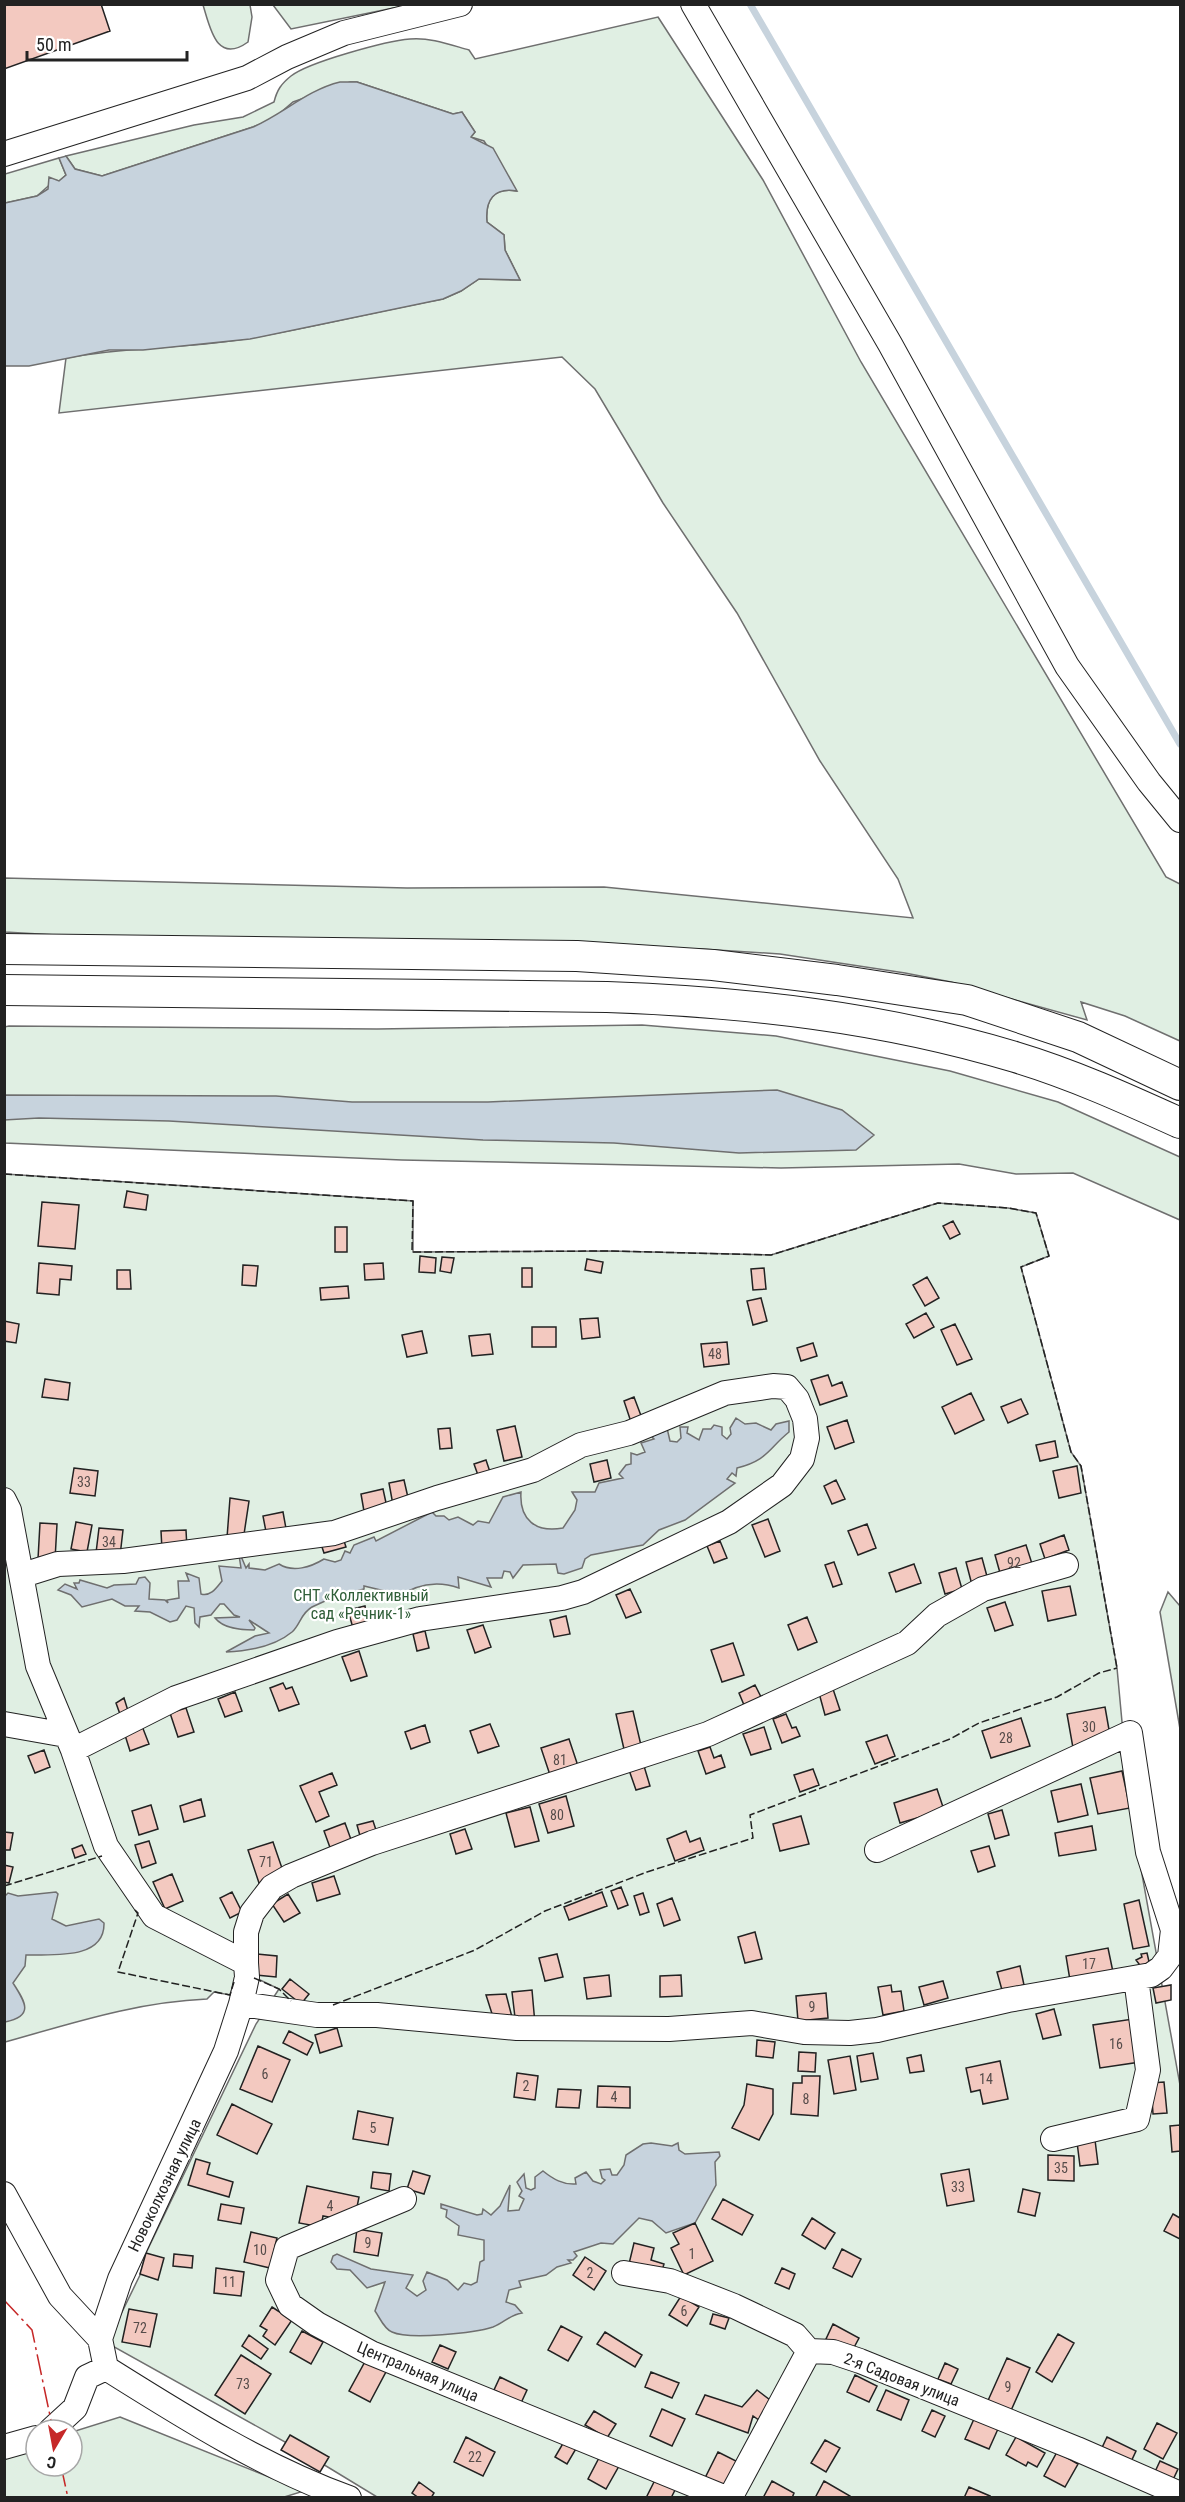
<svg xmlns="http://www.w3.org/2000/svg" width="1185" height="2502" viewBox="0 0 1185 2502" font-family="'Roboto Condensed',sans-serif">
<rect width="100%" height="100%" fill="#fff"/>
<!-- green -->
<path fill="#e0efe3" stroke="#6f6f6f" stroke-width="1.5" d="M203,5H250L252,17L248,42C216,65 210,27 203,5Z
M273,5H408L291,29Z
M658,17L763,180L861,362L1166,877L1180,884V1041L1125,1016L1081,1002L1087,1020L951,982L905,973L780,954L701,949L159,941L5,932L4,878L407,888L604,887L913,918L898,879L820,761L737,613L663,503L595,389L562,357L59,413L66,358C127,346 189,349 251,338C315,327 379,311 443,299L461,291L479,279L520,280L505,250L504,235L487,222C485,201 493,187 516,191L484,141L471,137L475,132L462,112L453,114L357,82H350L293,102L273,119L253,127L102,176L75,169L66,156L194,125L243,117L274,102C277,90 281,84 291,76C309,62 386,41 410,39C430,37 451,45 469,50L475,59Z
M59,158L66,175L59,181L55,180L37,196L5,203V174Z
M642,1025L776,1036L950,1071L1058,1102L1180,1157V1220L1073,1173L1016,1174L959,1164L781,1168L402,1160L5,1143L4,1027L9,1026L377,1029Z
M5,1174L413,1201V1252L610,1251L771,1255L938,1203L1008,1208L1036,1213L1049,1256L1021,1267L1071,1452L1081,1466L1117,1668L1130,1808L1180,2085V2497H377L303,2452L107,2343L140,2275L146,2253L256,2024L279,1989L256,1978L236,1977L230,1995L214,1992L207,1999C136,2002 73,2023 5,2042Z
M1168,1592L1180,1606V1729L1160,1612Z
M120,2417L304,2491L281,2498L5,2497L4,2454L36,2443V2466H72V2432Z"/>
<!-- water -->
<path fill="#c7d3dd" stroke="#6f6f6f" stroke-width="1.5" d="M340,82H357L453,114L462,112L475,132L471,137L493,148L517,191C494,187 485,200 487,222L504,235L505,250L520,280L479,279L461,291L443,299L250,339L143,350H109L29,366H5V203L37,196L48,189L49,177L59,181L66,175L59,158L66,156L75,169L102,176L253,127C283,114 307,90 340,82Z
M777,1090L842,1110L874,1135L856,1150L739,1153L614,1143L483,1140L169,1121L39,1118L4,1120L5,1095L276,1096L352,1102H488Z
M736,1418L745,1424L756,1423L771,1430L776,1424L789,1421V1432C768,1449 768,1460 737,1468L736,1476L732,1473L727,1479L735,1483L685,1520L659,1530L643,1545L591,1555L585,1559L582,1568L564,1574L558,1573L556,1564L523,1565L513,1578L510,1572L504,1571L502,1578H487L491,1587L458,1577L459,1588C436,1580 414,1585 395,1599L396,1595L393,1593L364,1586V1589C346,1593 328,1599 312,1607C301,1613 300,1625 292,1632C274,1647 249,1651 226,1652L255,1636L269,1633L249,1620L255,1628L254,1630C241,1630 224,1629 215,1618L240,1617L234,1615L224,1604H220L211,1615L200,1617L199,1627L195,1623L194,1608L186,1606L177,1620L170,1622L150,1612L135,1611L139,1606H125L112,1599L82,1607L71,1595L58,1590L65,1584L77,1589L74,1583H79L80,1580L107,1588L114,1585L136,1584L139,1578L145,1577L150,1583L149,1599L165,1600L168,1603L167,1600L179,1598L178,1581H189L186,1573L199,1578L201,1594C211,1597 217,1587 222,1581L219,1566L241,1568L238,1549L246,1568L249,1564V1568L265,1570L279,1564C293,1573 311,1567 324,1559L335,1562L341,1560L345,1551L350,1553L354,1545L374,1537L376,1541L432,1512L436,1516H444L449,1520L458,1517L473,1525L478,1521L489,1523L503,1497L521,1492C519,1520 536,1533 563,1528L575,1510L577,1500L572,1492H595L599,1483L623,1478L619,1474L626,1465L631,1464V1453L637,1455L645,1452L641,1443L654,1439L652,1437L657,1432H663L667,1428L670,1441L677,1442L681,1438L680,1427H688L687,1433L699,1440L703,1429H711L714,1425L722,1427V1435L727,1439L731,1434L730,1428Z
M56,1892L58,1894L52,1919L66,1926L99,1919L104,1923C105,1961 50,1954 26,1955L25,1966L13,1983C26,2003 34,2016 5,2022V1896L8,1893L18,1896Z
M651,2143L672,2146L678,2143L679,2150L685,2154L719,2152L720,2156L715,2162L716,2185L695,2223L666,2233L652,2221L639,2218L613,2244L601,2243L574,2252L577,2256L573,2260H568L571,2263L557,2267L546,2275L519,2281L521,2287L509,2290L506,2302L515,2305L522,2313C509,2315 504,2323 493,2327C475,2333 409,2340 392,2332C384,2329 380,2318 375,2311L385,2282L367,2288L350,2270L337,2269L331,2262L333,2256L337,2254L371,2269L413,2275L406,2288L417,2296L426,2290L423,2281L427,2272L447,2280L458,2290L464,2283L471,2285L477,2282L480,2262L484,2260V2240L458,2235L459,2226L446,2217L447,2210L441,2208V2204L477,2215L482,2214L483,2209L491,2215L500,2206L510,2185L508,2211L519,2210L524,2199L519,2196L522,2191L517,2182L524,2174L526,2188L531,2190L535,2188V2177L543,2171C553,2179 563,2185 576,2184L575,2178L586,2172L593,2181L601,2184L605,2180L602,2178L600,2170L610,2169L612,2175H617L624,2165L626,2155L643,2144Z"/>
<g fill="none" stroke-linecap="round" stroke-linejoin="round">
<!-- stream -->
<path stroke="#c7d3dd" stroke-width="7" d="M750,4L1180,744"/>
</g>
<!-- building -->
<path fill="#f3c9c0" stroke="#222" stroke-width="1.5" d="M10,4H101L110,31L4,69V6Z
M127,1191L148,1195L146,1210L124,1207Z
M42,1202L79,1205L75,1249L38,1246Z
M953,1221L960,1234L950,1239L943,1226Z
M335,1227H347V1252H335Z
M420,1256L436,1258L435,1273L419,1272Z
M442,1257L454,1258L451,1273L440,1271Z
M587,1259L603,1262L601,1273L585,1270Z
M39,1263L72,1266L71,1280L60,1279L59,1295L37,1293Z
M383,1263L384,1279L365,1280L364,1264Z
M243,1265L258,1266L256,1286L242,1285Z
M522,1268H532V1287H522Z
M764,1268L766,1289L753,1290L751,1269Z
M117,1270H130L131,1289H117Z
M927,1277L939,1298L925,1306L913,1285Z
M348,1286L349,1298L321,1300L320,1288Z
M761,1298L767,1321L753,1325L747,1301Z
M926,1313L934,1327L914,1338L906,1324Z
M598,1318L600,1337L582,1339L580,1319Z
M4,1321L19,1324L16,1343L4,1341Z
M955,1324L972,1359L957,1365L941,1330Z
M532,1327H556V1347H532Z
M422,1331L427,1353L407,1357L402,1335Z
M490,1334L493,1354L472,1356L469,1336Z
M727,1342L729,1364L704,1367L701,1344Z
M813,1343L817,1356L801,1361L797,1348Z
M828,1375L832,1386L842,1382L847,1396L820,1405L811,1380Z
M45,1379L70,1383L68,1400L42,1397Z
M971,1393L984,1420L955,1434L942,1407Z
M634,1397L643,1421L632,1425L624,1401Z
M1021,1399L1028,1414L1008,1423L1001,1407Z
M847,1420L854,1442L835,1449L827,1427Z
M515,1426L522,1457L504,1461L497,1430Z
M450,1428L452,1448L440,1449L438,1429Z
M1055,1441L1058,1457L1040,1461L1036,1445Z
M486,1460L491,1475L479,1478L474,1464Z
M607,1460L611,1478L594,1482L590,1464Z
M1077,1466L1081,1493L1059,1498L1053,1471Z
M74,1468L98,1471L95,1496L70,1493Z
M404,1480L409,1502L393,1505L389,1483Z
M836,1480L845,1499L832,1504L824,1486Z
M383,1489L388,1512L365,1517L361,1494Z
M230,1498L249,1501L243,1541L227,1538Z
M283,1512L287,1534L267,1537L263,1516Z
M768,1519L780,1551L765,1557L752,1525Z
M76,1522L92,1525L87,1552L71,1549Z
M40,1523L57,1524L55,1560L38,1559Z
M867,1524L876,1548L858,1555L848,1531Z
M99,1528L123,1530L120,1556L96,1553Z
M186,1530L187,1549L162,1550L161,1531Z
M1064,1535L1069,1550L1045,1559L1040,1544Z
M343,1538L346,1547L324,1553L321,1544Z
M720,1541L727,1558L714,1563L707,1546Z
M1026,1545L1034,1570L1002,1580L995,1555Z
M982,1558L988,1580L972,1585L966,1562Z
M834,1562L842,1584L833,1587L825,1565Z
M914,1564L921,1583L896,1592L889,1573Z
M956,1568L962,1589L945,1594L939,1573Z
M1070,1586L1076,1615L1048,1621L1042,1591Z
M630,1589L641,1612L626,1618L616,1595Z
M1005,1602L1013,1625L995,1631L987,1608Z
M365,1606L369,1629L354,1632L348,1610Z
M566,1616L570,1634L554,1637L550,1620Z
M807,1617L817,1642L798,1650L788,1625Z
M483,1625L491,1647L475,1653L467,1630Z
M425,1631L429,1648L417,1651L413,1634Z
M733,1643L744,1675L722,1682L711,1650Z
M359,1651L367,1676L351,1681L342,1657Z
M283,1683L286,1689L292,1687L299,1704L279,1711L270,1688Z
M755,1685L761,1697L744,1705L739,1693Z
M833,1689L840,1710L825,1715L819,1693Z
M235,1692L242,1711L225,1717L218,1699Z
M124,1698L129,1714L121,1717L116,1703Z
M1105,1707L1111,1741L1073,1748L1067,1714Z
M186,1708L194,1732L178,1737L170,1713Z
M633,1711L643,1754L626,1758L616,1714Z
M786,1714L792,1728L796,1727L800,1736L782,1743L773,1719Z
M1021,1718L1030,1746L991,1758L982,1731Z
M490,1724L499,1746L478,1753L470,1731Z
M425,1725L430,1742L411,1749L405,1732Z
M142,1726L149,1744L130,1751L124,1732Z
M764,1727L771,1749L751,1755L743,1734Z
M887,1735L895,1756L875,1764L866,1742Z
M569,1739L580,1772L552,1781L541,1748Z
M710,1747L714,1758L721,1755L725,1767L706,1774L698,1751Z
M44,1750L50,1767L35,1773L28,1756Z
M644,1766L650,1786L636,1790L629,1770Z
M813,1769L819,1785L800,1792L794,1775Z
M1122,1771L1130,1808L1098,1814L1090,1778Z
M332,1773L337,1785L319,1792L329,1816L316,1822L300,1786Z
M1081,1784L1088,1815L1058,1822L1051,1791Z
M937,1789L944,1810L900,1823L894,1803Z
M566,1796L574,1826L548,1833L539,1804Z
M201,1799L205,1816L184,1822L180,1806Z
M151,1805L158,1829L139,1835L132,1811Z
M530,1807L539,1841L515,1847L506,1813Z
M1002,1810L1009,1835L995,1839L988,1814Z
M801,1816L809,1844L780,1851L773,1824Z
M373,1821L379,1839L362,1843L357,1825Z
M345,1823L353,1845L332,1853L324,1831Z
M1092,1826L1096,1850L1059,1856L1055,1833Z
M465,1829L472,1849L456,1854L450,1834Z
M686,1831L690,1842L700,1838L704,1850L675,1861L667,1839Z
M4,1832L13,1833L10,1850H4Z
M149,1841L156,1863L142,1868L135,1845Z
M273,1842L284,1874L259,1883L248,1850Z
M82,1845L86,1854L75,1858L72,1849Z
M989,1846L995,1866L978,1872L971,1851Z
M4,1865L13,1867L9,1883L4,1882Z
M172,1874L183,1901L165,1909L153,1882Z
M334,1876L340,1894L317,1901L312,1883Z
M621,1887L628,1905L618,1909L611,1891Z
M232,1892L242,1912L230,1918L220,1898Z
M602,1892L607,1906L569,1920L564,1907Z
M643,1893L649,1912L640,1915L634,1896Z
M288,1894L300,1913L284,1922L272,1904Z
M672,1898L680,1920L664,1926L657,1904Z
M1139,1900L1149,1946L1133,1949L1124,1904Z
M755,1932L762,1959L745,1963L738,1937Z
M1108,1948L1113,1972L1070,1980L1066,1956Z
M1147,1953L1150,1966L1142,1968L1136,1960L1142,1957L1141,1954Z
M257,1954L277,1956L276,1977L256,1975Z
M557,1954L563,1977L545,1981L539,1958Z
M1020,1966L1024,1985L1002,1990L997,1972Z
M609,1975L611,1996L587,1999L584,1978Z
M681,1975L682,1996L660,1997V1976Z
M290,1979L309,1994L301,2004L282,1989Z
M943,1981L948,1998L924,2005L919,1987Z
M891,1985L892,1992L901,1991L904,2011L883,2015L878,1987Z
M1171,1985V2000L1156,2003L1153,1988Z
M532,1990L535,2024L516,2026L512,1992Z
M826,1993L828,2018L798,2021L796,1996Z
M506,1994L513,2021L494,2020L486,1995Z
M1054,2009L1061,2035L1043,2039L1036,2014Z
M1133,2019L1140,2062L1100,2068L1093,2025Z
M337,2028L342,2046L320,2053L315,2035Z
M289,2031L313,2043L307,2055L283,2043Z
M757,2040L775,2042L773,2058L756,2056Z
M258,2046L290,2060L272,2102L240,2089Z
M799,2052L816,2053L815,2072L798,2071Z
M873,2053L878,2079L861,2082L857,2056Z
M921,2055L924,2071L910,2073L907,2058Z
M850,2056L856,2090L834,2094L828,2060Z
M1000,2061L1008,2099L983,2104L980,2090L971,2092L966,2068Z
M517,2073L538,2076L535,2100L514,2097Z
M802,2076H820L818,2116L791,2114L793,2083H802Z
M1164,2082L1167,2113L1153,2114L1151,2083Z
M747,2084L773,2089V2114L759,2140L732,2128L744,2105Z
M598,2086L630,2087V2108L597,2107Z
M558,2089L581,2090L579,2108L556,2107Z
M232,2104L272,2124L257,2154L217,2135Z
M358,2111L393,2118L388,2145L353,2139Z
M1180,2125V2151L1172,2152L1170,2126Z
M1095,2140L1098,2164L1080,2166L1077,2142Z
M1048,2155L1074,2156V2181L1048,2180Z
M196,2159L210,2163L207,2174L233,2182L229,2197L188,2185Z
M969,2169L974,2201L947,2206L941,2174Z
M413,2171L430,2176L424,2194L407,2189Z
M373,2172L391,2174L389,2191L371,2188Z
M307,2186L359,2197L354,2222L323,2216L321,2227L299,2223Z
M1023,2189L1040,2193L1035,2216L1018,2212Z
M723,2199L753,2215L742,2235L712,2219Z
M221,2204L244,2208L241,2224L218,2220Z
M1173,2214L1180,2218V2239L1164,2231Z
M812,2218L835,2233L825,2249L802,2235Z
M695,2223L713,2261L684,2275L671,2248L679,2244L673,2233Z
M357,2229L382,2233L378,2256L354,2252Z
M251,2232L277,2238L270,2268L244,2262Z
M634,2243L654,2248L651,2260L664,2264L660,2277L628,2268Z
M842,2249L861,2259L852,2277L833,2268Z
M146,2253L164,2258L158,2280L140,2274Z
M174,2254L193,2256L192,2268L173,2266Z
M585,2257L606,2271L594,2290L573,2275Z
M216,2268L244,2272L241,2296L214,2293Z
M782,2268L795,2274L789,2289L775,2283Z
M681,2296L699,2307L687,2326L669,2315Z
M272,2307L292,2320L275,2345L263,2336L267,2330L260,2326Z
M129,2309L157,2314L150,2347L122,2342Z
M713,2314L729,2318L725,2329L710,2324Z
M833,2324L859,2338L851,2353L826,2339Z
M561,2326L582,2337L568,2361L548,2350Z
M302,2331L323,2342L311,2364L290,2352Z
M605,2332L642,2355L635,2367L597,2344Z
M1058,2334L1074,2343L1052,2382L1036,2372Z
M249,2335L268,2349L261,2359L242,2346Z
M440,2345L456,2352L448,2369L432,2362Z
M241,2355L271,2374L245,2414L215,2395Z
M367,2358L388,2368L370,2402L349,2391Z
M1007,2358L1030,2368L1009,2415L986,2405Z
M945,2363L958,2369L951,2384L938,2379Z
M651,2372L679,2383L672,2398L645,2387Z
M855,2375L877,2386L869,2402L847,2392Z
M500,2377L527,2390L521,2403L494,2390Z
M757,2390L774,2403L763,2423L753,2416L748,2433L696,2414L705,2395L742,2407Z
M886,2390L909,2400L901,2420L877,2410Z
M662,2409L685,2419L672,2446L650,2436Z
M932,2410L945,2416L935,2437L922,2431Z
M594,2411L616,2424L607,2438L585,2425Z
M974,2419L998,2429L989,2449L965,2439Z
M1157,2423L1177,2433L1163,2459L1144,2449Z
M290,2435L329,2457L320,2472L281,2450Z
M466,2437L495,2452L483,2476L454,2462Z
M1016,2437L1045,2453L1037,2467L1028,2462L1026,2466L1006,2455Z
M1107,2437L1136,2451L1129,2466L1100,2452Z
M565,2440L577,2447L567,2464L555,2457Z
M825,2440L840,2448L826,2472L811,2463Z
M718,2452L740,2463L727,2490L705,2478Z
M1057,2452L1078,2464L1065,2487L1044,2476Z
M600,2456L619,2466L606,2489L588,2479Z
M1160,2461L1178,2469L1171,2484L1153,2476Z
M656,2478L676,2488L671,2498H646Z
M772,2481L794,2493L792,2498H763Z
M824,2481L850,2496L849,2498H815Z
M419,2482L434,2493L431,2498H419L412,2493Z
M969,2487L990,2496L989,2498H964Z"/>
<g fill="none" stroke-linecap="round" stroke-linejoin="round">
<!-- minor casing -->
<g stroke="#222" stroke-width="26">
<path id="minor" d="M693,4L890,344L1067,666L1149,782L1180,820
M4,154L247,78L287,57L344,33L460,4
M4,1500L9,1510L38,1666L73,1750L106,1846L154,1916L246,1963L247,1977L241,2004L226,2051L120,2279L100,2339L106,2368C184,2417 263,2467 349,2498
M23,1575L58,1564L123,1561L334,1533L437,1498L533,1470L581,1445L629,1433L725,1393L773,1386L787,1387L797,1399L805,1419L807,1438L802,1459L782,1485L729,1522L583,1592L562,1598L420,1619L337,1642L176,1698L73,1750
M4,1724L66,1735
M246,1963V1932L252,1913L272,1887L291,1876L372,1843L708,1734L907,1643L937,1615L983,1589L1066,1565
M241,2004L317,2015H377L517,2028L669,2029L752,2023L804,2032L850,2033L877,2030L1008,2000L1151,1975L1161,1968L1170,1956L1173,1930L1148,1852L1130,1733L877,1850
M1053,2139L1137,2119L1148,2070L1136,1978
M4,2194L60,2296L100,2339
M404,2199L287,2248L278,2280L290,2305L317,2324L371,2353L726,2498
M624,2273L670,2281L734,2306L795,2335L809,2351L833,2352L860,2361L1077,2449L1180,2494
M51,2430L75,2408L87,2377L106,2368
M4,2447L36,2438
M730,2498L809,2351"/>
</g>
<!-- major casing -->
<g stroke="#222" stroke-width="32">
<path id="major" d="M4,949L577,956L713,965L837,980L967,1000L1078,1037L1180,1085
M4,990L607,997C746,1002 882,1017 1015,1057C1072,1074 1127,1099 1180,1123"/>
</g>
<!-- minor -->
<use href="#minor" stroke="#fff" stroke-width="24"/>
<!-- major -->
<use href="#major" stroke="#fff" stroke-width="30"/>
<!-- fence -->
<path stroke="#222" stroke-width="1.5" stroke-dasharray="8 3" stroke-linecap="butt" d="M4,1174L413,1201L412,1252L610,1251L771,1255L938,1203L1008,1208L1036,1213L1049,1256L1021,1267L1071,1452L1081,1466L1117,1668
M4,1886L102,1856
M135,1910L138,1913L118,1972L230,1995L234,1982
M254,1978L279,1989L291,2001
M333,2005L475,1950L545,1911L647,1872L753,1838L750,1815L950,1739L979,1723L1057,1697L1099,1673L1117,1668"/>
<!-- power -->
<path stroke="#c62828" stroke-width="1.5" stroke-dasharray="21 4.5 3 4.5" stroke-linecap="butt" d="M4,2300L32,2330L53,2430
M61,2466L68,2498"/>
</g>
<g text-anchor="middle" stroke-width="4.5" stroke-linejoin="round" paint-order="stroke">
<!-- number labels -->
<g font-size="14" fill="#564c4a">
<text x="715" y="1359">48</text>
<text x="84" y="1487">33</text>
<text x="109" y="1547">34</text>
<text x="1014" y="1568">92</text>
<text x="1089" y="1732">30</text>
<text x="1006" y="1743">28</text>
<text x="560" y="1765">81</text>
<text x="557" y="1820">80</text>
<text x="266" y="1867">71</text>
<text x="1089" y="1969">17</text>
<text x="812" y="2012">9</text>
<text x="1116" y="2049">16</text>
<text x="265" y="2079">6</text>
<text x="986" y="2084">14</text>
<text x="526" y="2091">2</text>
<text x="614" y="2102">4</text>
<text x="806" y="2104">8</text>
<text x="373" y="2133">5</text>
<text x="1061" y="2173">35</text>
<text x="958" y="2192">33</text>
<text x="330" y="2211">4</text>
<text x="368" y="2248">9</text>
<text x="260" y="2255">10</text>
<text x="692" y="2259">1</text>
<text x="590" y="2278">2</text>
<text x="229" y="2287">11</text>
<text x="684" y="2316">6</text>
<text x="140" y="2333">72</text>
<text x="243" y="2389">73</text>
<text x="1008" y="2392">9</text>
<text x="475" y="2462">22</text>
</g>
<!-- park labels -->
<g font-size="16" fill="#2f5e38" stroke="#fff">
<text x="361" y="1601">СНТ «Коллективный<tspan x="361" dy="18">сад «Речник-1»</tspan></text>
</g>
<!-- street labels -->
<g font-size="16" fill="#222" stroke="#fff">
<text transform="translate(164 2185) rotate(-64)" y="6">Новоколхозная улица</text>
<text transform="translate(418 2371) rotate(23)" y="6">Центральная улица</text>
<text transform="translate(902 2379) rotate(21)" y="6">2-я Садовая улица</text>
</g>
</g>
<!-- border -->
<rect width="1185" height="2502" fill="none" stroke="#222222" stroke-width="12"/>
<!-- north arrow -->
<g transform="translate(54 2448) rotate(190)"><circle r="28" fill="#ffffff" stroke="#a7a7a7" stroke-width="1.5"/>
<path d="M0-4.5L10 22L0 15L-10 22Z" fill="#c62828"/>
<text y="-9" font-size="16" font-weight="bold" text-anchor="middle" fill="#222222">С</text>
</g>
<!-- scale -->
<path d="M27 51v9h160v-9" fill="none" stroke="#222222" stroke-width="3"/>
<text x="36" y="51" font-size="18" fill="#222222" stroke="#ffffff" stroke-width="4.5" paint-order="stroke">50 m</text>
</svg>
